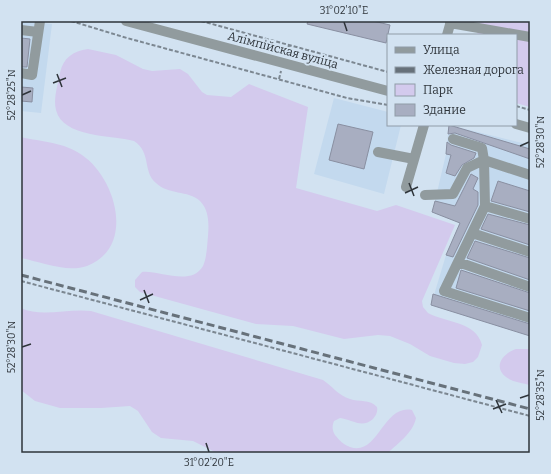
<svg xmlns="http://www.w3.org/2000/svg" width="551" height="474" viewBox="0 0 551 474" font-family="Bitter,serif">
<rect width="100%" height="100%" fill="#d2e2f1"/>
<!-- built -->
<path fill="#c3d9ee" d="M21,21L52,24L41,113L21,111Z
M334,98L388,112V125H401L384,194L314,174Z
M449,125L530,145V336L431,305L446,255L460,223L435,201L446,154Z"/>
<!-- green -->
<path fill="#d3caed" d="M480,21H530V107L516,103V35H477Z
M88,49L116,55L143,69L152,71L180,69L188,74L202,92L207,95L231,97L249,84L308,107L296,188L377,211L396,205L455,225L422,301L423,307L428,313C446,323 476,321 482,345L478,357L473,362L465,364L454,363L430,356L410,344L390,336L378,335L344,339L293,326L256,324L140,292L135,287V280L142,272C159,270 191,287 203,266C207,257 207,245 208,236C209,224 209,210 200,201C188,190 168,195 156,183C142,171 152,153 134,141C112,135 63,138 56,110C53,99 58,84 60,73C63,58 73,51 88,49Z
M21,137C42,142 64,142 82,155C116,178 136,247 87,266C67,273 41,262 21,258Z
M21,308C42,318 68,308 91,311L323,380C332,386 339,396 350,399C359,402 370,399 377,407C378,412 376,415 373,419C362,429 351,419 340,418L334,421C332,426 332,430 335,435C339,440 344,445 350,447C378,457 383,404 412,410L416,418C413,433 398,443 388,453H217L193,441L161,438L152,432L138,411L130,406L101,408H60L35,401L21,390Z
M516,349H530V385C523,383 512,382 506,377C492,366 504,353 516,349Z"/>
<!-- building -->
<path fill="#a8aec1" stroke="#898fa1" d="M308,21H373L390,25L386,43L307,24Z
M21,38L30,39L27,67H21Z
M21,87L33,88L32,102L21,101Z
M338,124L373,132L364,169L329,160Z
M449,125L530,149V159L455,133L448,134Z
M447,142L451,145L476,153L474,158L462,165L455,176L446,173L451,155L446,154Z
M471,174L478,178L473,189L478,192V205L453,257L446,255L460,223L432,212L435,201L455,206Z
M498,181L530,191V212L491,201Z
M488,214L530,225V245L481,229Z
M475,241L530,258V280L467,258Z
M461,270L530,293V311L456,288Z
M433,294L530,324V336L431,305Z"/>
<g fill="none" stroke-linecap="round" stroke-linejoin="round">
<!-- path -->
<path stroke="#7c8791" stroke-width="2" stroke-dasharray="4 2" stroke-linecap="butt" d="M71,21L127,38L347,98L388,105
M201,21L388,72
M286,53L289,45
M279,79L281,71
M516,106L530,110
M21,281L530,416"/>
<!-- minor -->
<path stroke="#919b9e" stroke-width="10" d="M126,21L388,91
M450,23L530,37
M21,30L38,32
M447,35L451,21
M21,73L32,75L40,21
M516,124L530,128
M453,139L482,148L484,160L485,206L444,291L530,318
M378,152L414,159
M406,187L424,125
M425,195L453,194L467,168L484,160L530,175
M485,206L530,219
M472,233L530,252
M458,262L530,287"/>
<!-- rail -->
<path stroke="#67717a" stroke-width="3" stroke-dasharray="8 4" stroke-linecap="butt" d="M21,275L530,409"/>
</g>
<!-- ticks -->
<path fill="none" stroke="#2e343a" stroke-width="1.5" d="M344,22L347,31M57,74L62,87M53,83L66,78M22,95L31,91M520,146L529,142M409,183L414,196M405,193L418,187M144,290L149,303M140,300L153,294M22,347L31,344M520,398L529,395M496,400L502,413M493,409L506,404M206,443L209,452"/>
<g text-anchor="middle" stroke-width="4" stroke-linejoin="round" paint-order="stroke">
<!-- street labels -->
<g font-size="12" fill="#2e343a" stroke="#d2e2f1">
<text transform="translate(283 50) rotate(15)" y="4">Алімпійская вуліца</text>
</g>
</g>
<!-- border -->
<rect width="551" height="474" fill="none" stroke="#d2e2f1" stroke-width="44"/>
<!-- legend -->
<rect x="387" y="34" width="130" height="92" fill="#d2e2f1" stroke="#909ca8"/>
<rect x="395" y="47" width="20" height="6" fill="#919b9e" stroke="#909ca8"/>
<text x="423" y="54" font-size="12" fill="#2e343a">Улица</text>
<rect x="395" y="67" width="20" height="6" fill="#67717a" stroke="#909ca8"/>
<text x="423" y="74" font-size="12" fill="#2e343a">Железная дорога</text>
<rect x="395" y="84" width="20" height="12" fill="#d3caed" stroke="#909ca8"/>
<text x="423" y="94" font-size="12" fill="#2e343a">Парк</text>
<rect x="395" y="104" width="20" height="12" fill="#a8aec1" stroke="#909ca8"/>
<text x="423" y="114" font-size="12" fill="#2e343a">Здание</text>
<rect x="22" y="22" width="507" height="430" fill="none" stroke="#2e343a" stroke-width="1.5"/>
<g font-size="10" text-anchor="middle" fill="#2e343a">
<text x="344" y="14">31°02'10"E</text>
<text transform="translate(11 95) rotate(-90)" y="4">52°28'25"N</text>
<text transform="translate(540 142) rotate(-90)" y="4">52°28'30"N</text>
<text transform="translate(11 347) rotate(-90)" y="4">52°28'30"N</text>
<text transform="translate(540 395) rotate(-90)" y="4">52°28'35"N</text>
<text x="209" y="466">31°02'20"E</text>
</g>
</svg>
